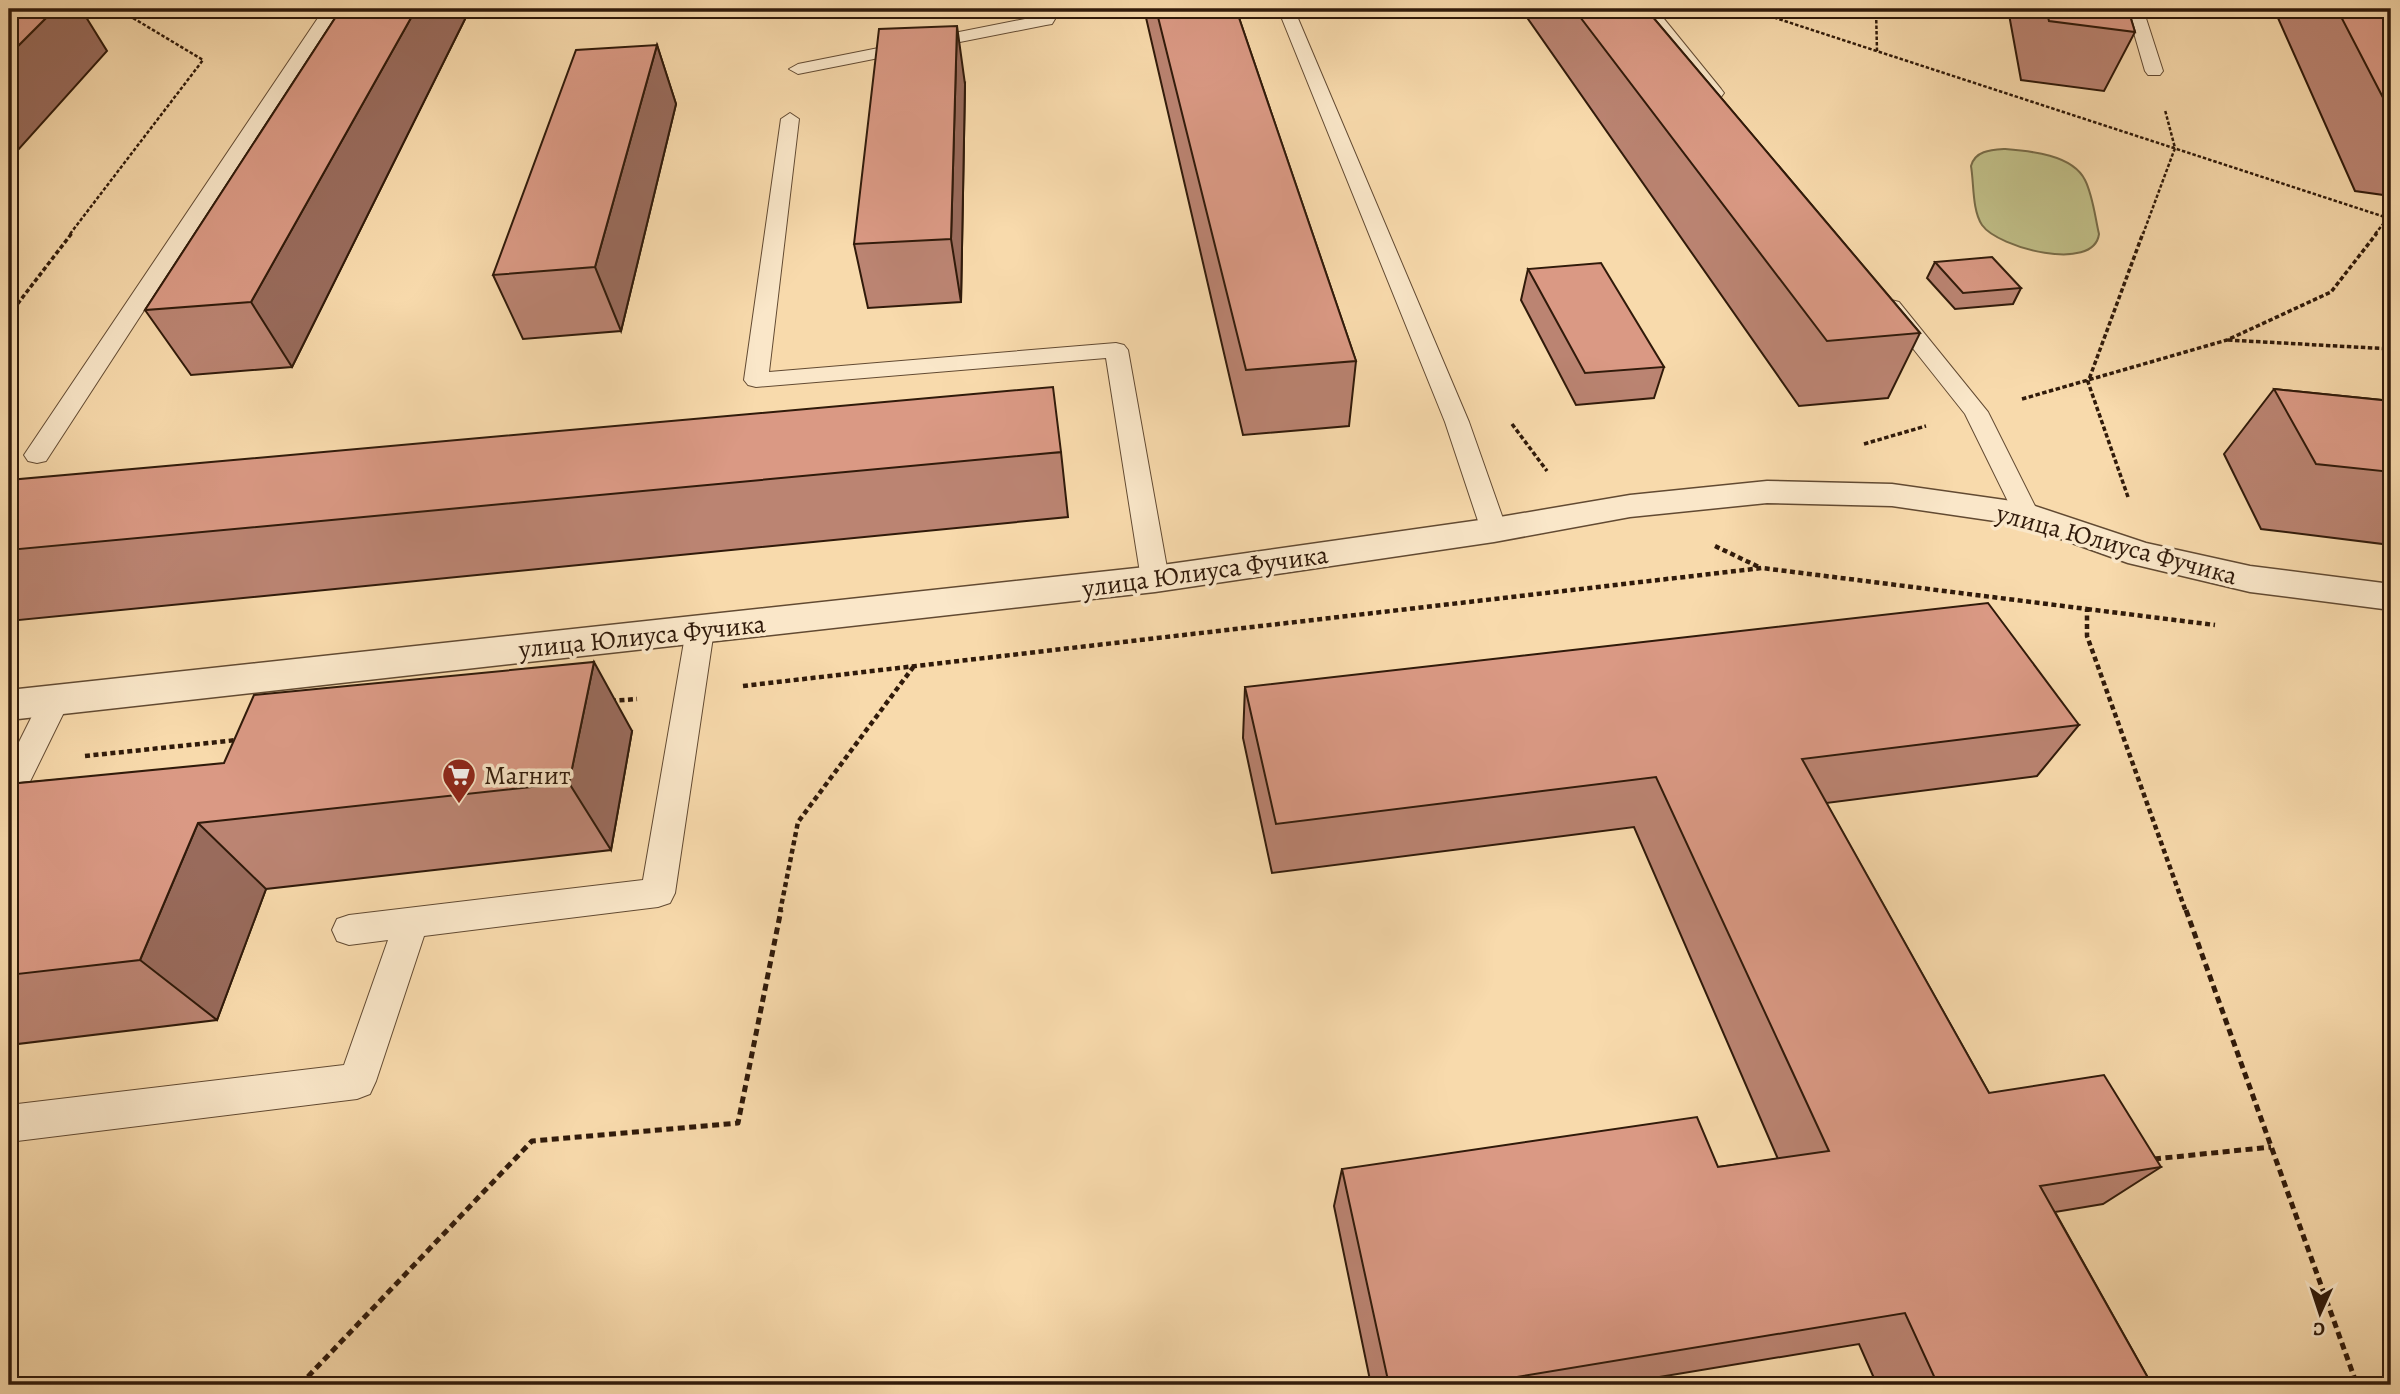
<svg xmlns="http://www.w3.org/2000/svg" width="2400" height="1394" viewBox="0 0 2400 1394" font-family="Alegreya,serif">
<rect width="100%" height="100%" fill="#f8daac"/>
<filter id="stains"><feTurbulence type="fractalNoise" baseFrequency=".00286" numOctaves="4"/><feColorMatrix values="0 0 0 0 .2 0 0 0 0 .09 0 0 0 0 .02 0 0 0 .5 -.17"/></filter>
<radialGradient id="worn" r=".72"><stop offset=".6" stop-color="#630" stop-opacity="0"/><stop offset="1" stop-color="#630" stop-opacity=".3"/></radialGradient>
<!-- green -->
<path fill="#c0be87" stroke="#786c48" stroke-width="2" d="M2004,149C2029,151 2072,154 2085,180C2093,196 2095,217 2099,234C2094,273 1998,248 1982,225C1972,210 1974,183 1971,166C1975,151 1990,150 2004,149Z"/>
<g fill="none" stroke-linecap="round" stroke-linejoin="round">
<!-- lane casing -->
<g stroke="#624a32" stroke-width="2">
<path id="lane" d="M324,9H340L46,461L37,463L28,461L24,455L28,449Z
M1045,9H1061L1052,24L1046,25L798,74L789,69L798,64L1040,16Z
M1278,9H1294L1469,422L1507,530L1503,536L1494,539L1485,536L1481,530L1445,422Z
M1639,9H1656L1721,89L1724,93L1721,97H1709Z
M2127,9H2143L2163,71L2160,75H2148L2145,71Z
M790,113L799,119L769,372L1116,343L1124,345L1128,350L1169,579L1165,586L1155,589L1145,586L1141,579L1106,358L756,387L748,385L744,380L781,119Z
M1891,300L1899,302L1988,412L2039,514L2035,520L2026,523L2017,520L1965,414L1880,307L1883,302Z
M700,620L710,623L714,630L675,893L670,903L658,907L424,936L376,1081L370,1094L357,1099L9,1142V1105L344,1065L388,940L349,945L337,941L332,930L337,919L349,915L643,880L686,630L690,623Z
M55,689L66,692L70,700L20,802L9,806V762L44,692Z"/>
</g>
<!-- street casing -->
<g stroke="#624a32" stroke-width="3">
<path id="street" d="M1767,481L1892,484L2026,503L2146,543L2250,566L2391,584V610L2250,592L2128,563L2022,525L1892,506L1767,503L1630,517L1494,542L1155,592L9,720V690L1155,566L1494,518L1630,495Z"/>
</g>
<!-- path-far3 -->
<path stroke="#301a0a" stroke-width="2.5" stroke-dasharray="3.5 2" stroke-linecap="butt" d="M1748,9L2391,219
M1876,9L1877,51
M70,234L203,60L118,9
M2143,234L2175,148L2165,110
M2375,234L2388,218"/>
<!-- path-far2 -->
<path stroke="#301a0a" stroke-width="3.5" stroke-dasharray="4.5 2.5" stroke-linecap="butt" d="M9,315L72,233
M2228,340L2391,349
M2022,399L2227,340L2331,292L2377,233
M1512,424L1547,471
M1864,444L1926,426
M2128,497L2088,382L2143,233"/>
<!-- path-far1 -->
<path stroke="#301a0a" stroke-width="4.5" stroke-dasharray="5 3.5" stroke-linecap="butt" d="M1715,546L1761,568
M2087,609L2215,625
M743,686L1762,568L2087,609V636L2186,912
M611,701L637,699
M85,756L237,740
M780,912L798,822L914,666"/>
<!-- path -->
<path stroke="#301a0a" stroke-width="5" stroke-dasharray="7 4.5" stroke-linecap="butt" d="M2186,910L2357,1385
M2154,1159L2271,1147
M300,1385L532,1141L738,1123L781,910"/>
<!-- lane -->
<use href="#lane" fill="#fae7c9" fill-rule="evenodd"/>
<!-- street -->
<use href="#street" fill="#fae7c9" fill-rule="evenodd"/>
</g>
<!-- wall -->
<path fill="#bb8472" stroke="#301a0a" stroke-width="2" d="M341,9H470L292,367L191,375L145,310Z
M1144,9H1236L1356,361L1349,426L1243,435Z
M1521,9H1646L1920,333L1888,398L1799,406Z
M2008,9H2128L2135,32L2104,91L2021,80Z
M2274,9H2391V196L2355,191Z
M657,45L676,104L621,331L523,339L493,275Z
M965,84L961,302L868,308L854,244Z
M1935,262L2021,288L2013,304L1955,309L1927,278Z
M1528,269L1664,367L1654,398L1576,405L1521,300Z
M2274,389L2391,401V545L2261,529L2224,454Z
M1061,452L1068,517L9,621V480Z
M1245,687L2079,725L2037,776L1826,803L1989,1093L2161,1167L2103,1204L2055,1212L2152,1385H1877L1859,1344L1611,1385H1371L1334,1206L1342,1169L1718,1167L1778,1159L1634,827L1272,873L1243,738Z
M632,731L611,850L266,889L217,1020L9,1045V784Z"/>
<!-- shaded-wall -->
<path fill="#996b5c" stroke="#301a0a" stroke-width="2" d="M55,9H81L107,51L9,160V55Z
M416,9H470L292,367L251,302Z
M957,26L965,84L961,302L951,239Z
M657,45L676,104L621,331L595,267Z
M594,662L632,731L611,850L569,783Z
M198,823L266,889L217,1020L140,960Z"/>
<!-- building -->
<path fill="#da9984" stroke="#301a0a" stroke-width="2" d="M9,9H55L9,55Z
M341,9H416L251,302L145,310Z
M1156,9H1236L1356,361L1246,370Z
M1574,9H1646L1920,333L1827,341Z
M2046,9H2128L2135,32L2049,21Z
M2337,9H2391V113Z
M957,26L951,239L854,244L879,29Z
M657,45L595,267L493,275L576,50Z
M1992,257L2021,288L1963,293L1935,262Z
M1601,263L1664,367L1585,373L1528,269Z
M1053,387L1061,452L9,550V480Z
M2274,389L2391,401V472L2316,464Z
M1988,603L2079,725L1802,759L1989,1093L2104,1075L2161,1167L2040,1186L2152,1385H1938L1905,1313L1468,1385H1389L1342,1169L1697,1117L1718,1167L1829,1151L1656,777L1276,824L1245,687Z
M594,662L569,783L198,823L140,960L9,975V784L224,763L254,695Z"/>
<!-- icons -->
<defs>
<g id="supermarket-pin" transform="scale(1.75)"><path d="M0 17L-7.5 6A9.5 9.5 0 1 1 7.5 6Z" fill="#8f2418" stroke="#fae7c9"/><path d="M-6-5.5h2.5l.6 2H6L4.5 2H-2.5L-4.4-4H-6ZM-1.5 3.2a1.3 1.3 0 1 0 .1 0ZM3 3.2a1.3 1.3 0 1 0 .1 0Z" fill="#fff"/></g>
</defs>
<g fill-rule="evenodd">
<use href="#supermarket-pin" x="459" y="775"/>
</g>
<g text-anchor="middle" stroke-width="7" stroke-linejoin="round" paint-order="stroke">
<!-- street labels -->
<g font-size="26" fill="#301a0a" stroke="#fae7c9">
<text transform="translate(2117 544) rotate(15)" y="9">улица Юлиуса Фучика</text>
<text transform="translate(1205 571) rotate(-8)" y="9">улица Юлиуса Фучика</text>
<text transform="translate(642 636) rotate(-6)" y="9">улица Юлиуса Фучика</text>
</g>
<!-- poi labels -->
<g font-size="26" fill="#301a0a" stroke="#fae7c9" text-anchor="start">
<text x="484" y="784">Магнит</text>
</g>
</g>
<!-- margin -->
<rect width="2400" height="1394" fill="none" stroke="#f8daac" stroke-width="35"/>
<rect x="10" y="10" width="2379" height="1373" fill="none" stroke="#301a0a" stroke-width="3.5"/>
<rect x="18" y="18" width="2365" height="1359" fill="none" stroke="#301a0a" stroke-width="2"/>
<!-- north arrow -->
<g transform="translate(2320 1313) rotate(183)" stroke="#fae7c9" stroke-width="5" paint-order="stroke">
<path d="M0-5L12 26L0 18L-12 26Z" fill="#301a0a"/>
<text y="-10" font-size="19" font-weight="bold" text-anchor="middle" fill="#301a0a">С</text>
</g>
<rect width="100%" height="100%" filter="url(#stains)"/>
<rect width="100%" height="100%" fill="url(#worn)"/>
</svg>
